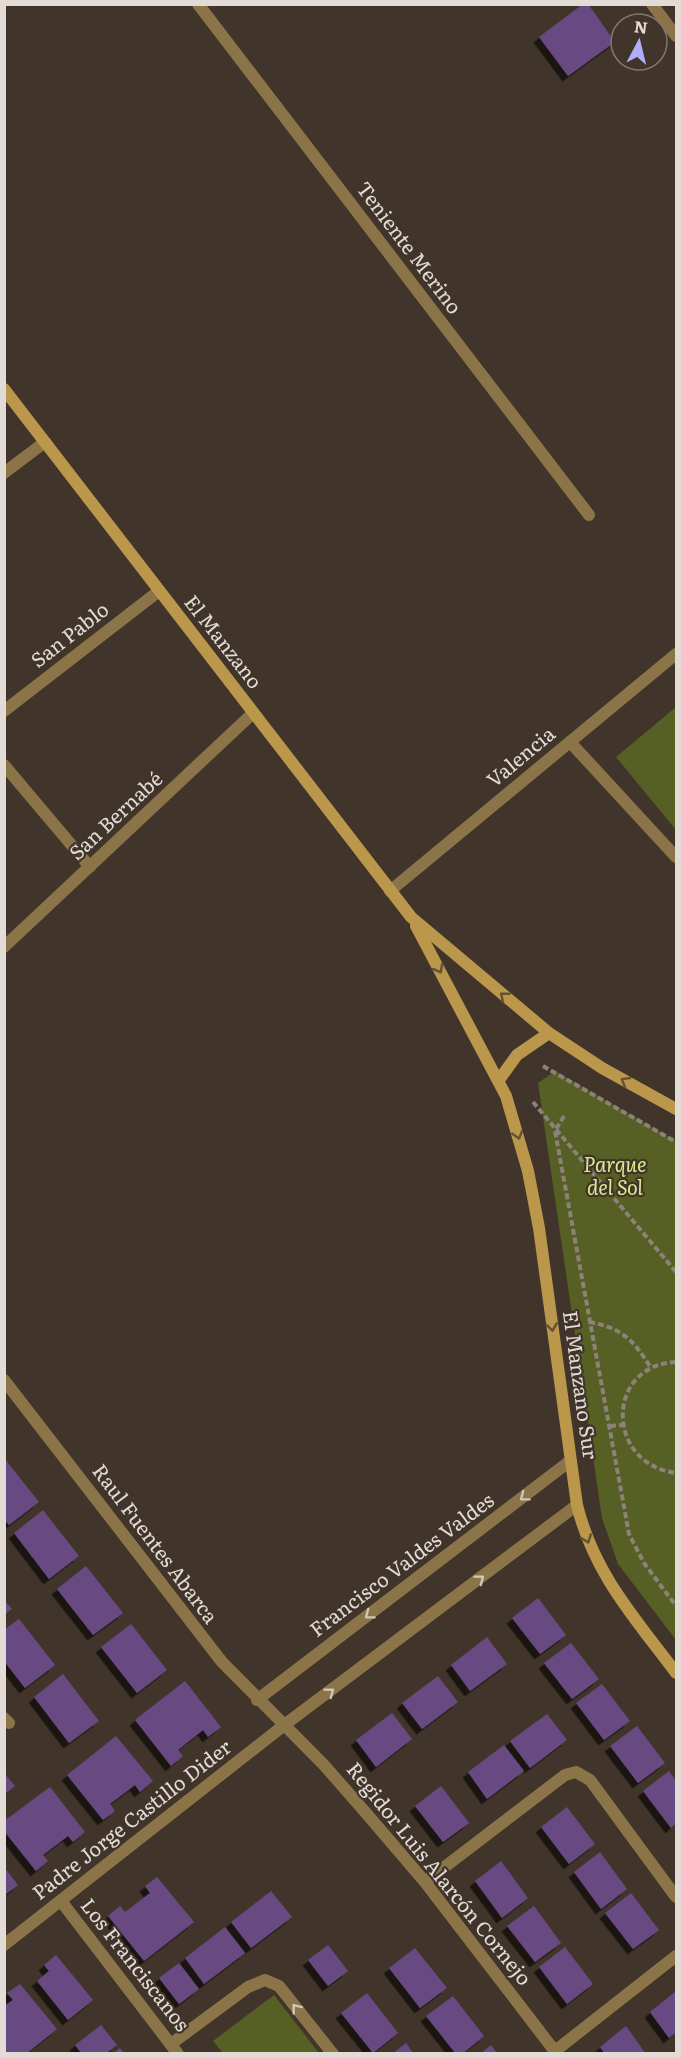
<svg xmlns="http://www.w3.org/2000/svg" width="681" height="2058" viewBox="0 0 681 2058" font-family="Literata,serif">
<defs>
<filter id="shadow"><feDropShadow dx="-5.5" dy="5.5" stdDeviation="0" flood-color="#0009"/></filter>
</defs>
<rect width="100%" height="100%" fill="#41352b"/>
<!-- green -->
<path fill="#565f24" d="M676,707V830L616,757Z
M555,1071L676,1141V1640L618,1564L602,1518L538,1083Z
M274,1995L319,2053H223L213,2041Z"/>
<!-- building -->
<path fill="#674a81" filter="url(#shadow)" d="M583,4H588L615,42L568,76L539,37Z
M4,1458L39,1502L9,1525L4,1519Z
M43,1510L79,1556L49,1579L14,1533Z
M86,1566L123,1613L93,1635L57,1589Z
M538,1598L566,1635L540,1654L512,1618Z
M4,1600L12,1609L4,1615Z
M19,1619L55,1665L25,1688L4,1661V1630Z
M131,1624L167,1670L137,1693L101,1647Z
M487,1637L507,1664L470,1691L451,1665Z
M571,1643L599,1679L572,1699L544,1663Z
M63,1674L99,1721L69,1743L34,1697Z
M438,1676L458,1702L422,1729L402,1703Z
M185,1681L221,1727L208,1737L203,1730L178,1750L183,1756L171,1766L135,1720Z
M602,1684L630,1721L604,1740L576,1703Z
M392,1713L412,1739L376,1767L356,1740Z
M547,1714L567,1740L530,1768L510,1741Z
M637,1726L665,1763L638,1783L610,1746Z
M116,1736L153,1781L140,1792L135,1785L110,1804L115,1811L103,1820L67,1775Z
M504,1745L524,1771L487,1799L468,1772Z
M669,1771L676,1781V1823L671,1828L643,1791Z
M4,1773L15,1786L4,1795Z
M441,1786L469,1823L443,1842L415,1806Z
M50,1787L85,1832L73,1842L68,1836L43,1855L48,1861L36,1871L4,1831V1821Z
M567,1807L595,1844L569,1864L541,1827Z
M600,1852L627,1889L601,1909L574,1872Z
M501,1861L528,1898L502,1918L475,1881Z
M4,1867L18,1885L6,1894L4,1893Z
M157,1877L194,1922L144,1961L108,1916L120,1906L125,1912L150,1893L145,1886Z
M271,1891L292,1917L251,1948L231,1922Z
M631,1893L659,1930L633,1949L605,1913Z
M534,1906L561,1943L535,1962L507,1926Z
M225,1927L245,1953L204,1984L185,1958Z
M328,1945L348,1971L328,1986L308,1960Z
M565,1947L593,1984L567,2004L539,1967Z
M415,1948L447,1988L420,2008L389,1968Z
M56,1955L93,2000L68,2020L37,1981L49,1971L44,1965Z
M179,1963L199,1989L179,2004L159,1978Z
M20,1984L57,2029L26,2054H4V2006L13,2000L7,1993Z
M676,1991V2032L669,2038L650,2012Z
M367,1993L398,2033L373,2053L341,2013Z
M453,1996L484,2036L462,2054H456L426,2016Z
M101,2025L117,2045L105,2054H82L75,2045Z
M626,2026L646,2054H605L600,2047Z
M406,2043L414,2054H392Z
M491,2045L498,2054H480Z
M120,2048L125,2054H113Z"/>
<g fill="none" stroke-linecap="round" stroke-linejoin="round">
<!-- path -->
<path stroke="#8c827a" stroke-width="4" stroke-dasharray="6 3" stroke-linecap="butt" d="M543,1066L676,1142
M533,1102L676,1272
M564,1116L555,1131L629,1534L644,1563L676,1606
M589,1322C623,1328 634,1341 651,1368
M676,1362C605,1365 605,1464 676,1473
M610,1426L622,1425"/>
<!-- street -->
<path stroke="#8b7548" stroke-width="12" d="M198,4L589,515
M652,4L676,36
M4,473L45,442
M4,711L159,591
M570,742L676,857
M4,765L90,867
M390,891L676,654
M4,947L253,713
M4,1380L222,1662L324,1765L366,1813L425,1882L557,2054
M257,1700L570,1461
M4,1718L9,1723
M425,1882L565,1775L576,1772L590,1780L676,1897
M61,1901L178,2054
M4,1945L283,1726L577,1505
M171,2044L248,1987L265,1980L279,1986L333,2054
M555,2051L676,1956"/>
<!-- secondary -->
<path stroke="#ba974b" stroke-width="12" d="M4,389L411,917L549,1033L602,1068L676,1109
M416,926L506,1096L528,1171L539,1228L577,1505C594,1574 635,1618 676,1673
M499,1080L517,1055L549,1033"/>
</g>
<!-- one-way arrows -->
<defs><path id="oneway-chevron" d="M-2-3.5L2.5 0L-2 3.5" fill="none" stroke-width="1.6" stroke-linecap="round" stroke-linejoin="round" transform="scale(1.5)"/></defs>
<g stroke="#655235">
<use href="#oneway-chevron" transform="translate(439 969) rotate(61)"/>
<use href="#oneway-chevron" transform="translate(504 996) rotate(-141)"/>
<use href="#oneway-chevron" transform="translate(625 1081) rotate(-150)"/>
<use href="#oneway-chevron" transform="translate(518 1135) rotate(74)"/>
<use href="#oneway-chevron" transform="translate(552 1327) rotate(82)"/>
<use href="#oneway-chevron" transform="translate(587 1539) rotate(69)"/>
</g>
<g stroke="#d1c7b9">
<use href="#oneway-chevron" transform="translate(524 1497) rotate(143)"/>
<use href="#oneway-chevron" transform="translate(480 1579) rotate(-37)"/>
<use href="#oneway-chevron" transform="translate(369 1615) rotate(143)"/>
<use href="#oneway-chevron" transform="translate(330 1692) rotate(-37)"/>
<use href="#oneway-chevron" transform="translate(296 2008) rotate(-128)"/>
</g>
<g text-anchor="middle" stroke-width="4.5" stroke-linejoin="round" paint-order="stroke">
<!-- street labels -->
<g font-size="20" fill="#e3dbd5" stroke="#41352b">
<text transform="translate(409 248) rotate(53)" y="7">Teniente Merino</text>
<text transform="translate(70 635) rotate(-38)" y="7">San Pablo</text>
<text transform="translate(223 642) rotate(52)" y="7">El Manzano</text>
<text transform="translate(521 757) rotate(-40)" y="7">Valencia</text>
<text transform="translate(116 816) rotate(-43)" y="7">San Bernabé</text>
<text transform="translate(580 1385) rotate(82)" y="7">El Manzano Sur</text>
<text transform="translate(155 1544) rotate(53)" y="7">Raul Fuentes Abarca</text>
<text transform="translate(402 1565) rotate(-37)" y="7">Francisco Valdes Valdes</text>
<text transform="translate(132 1820) rotate(-38)" y="7">Padre Jorge Castillo Dider</text>
<text transform="translate(439 1874) rotate(51)" y="7">Regidor Luis Alarcón Cornejo</text>
<text transform="translate(135 1965) rotate(52)" y="7">Los Franciscanos</text>
</g>
<!-- park labels -->
<g font-size="20" font-style="italic" fill="#daeb8a" stroke="#41352b">
<text x="615" y="1172">Parque<tspan x="615" dy="23">del Sol</tspan></text>
</g>
</g>
<!-- border -->
<rect width="681" height="2058" fill="none" stroke="#e3dbd5" stroke-width="12"/>
<!-- north arrow -->
<g transform="translate(639 42) rotate(7)"><circle r="28" fill="#41352b" stroke="#82776f" stroke-width="1.5"/>
<path d="M0-4.5L10 22L0 15L-10 22Z" fill="#b1adfa"/>
<text y="-9" font-size="16" font-weight="bold" text-anchor="middle" fill="#e3dbd5">N</text>
</g>
</svg>
